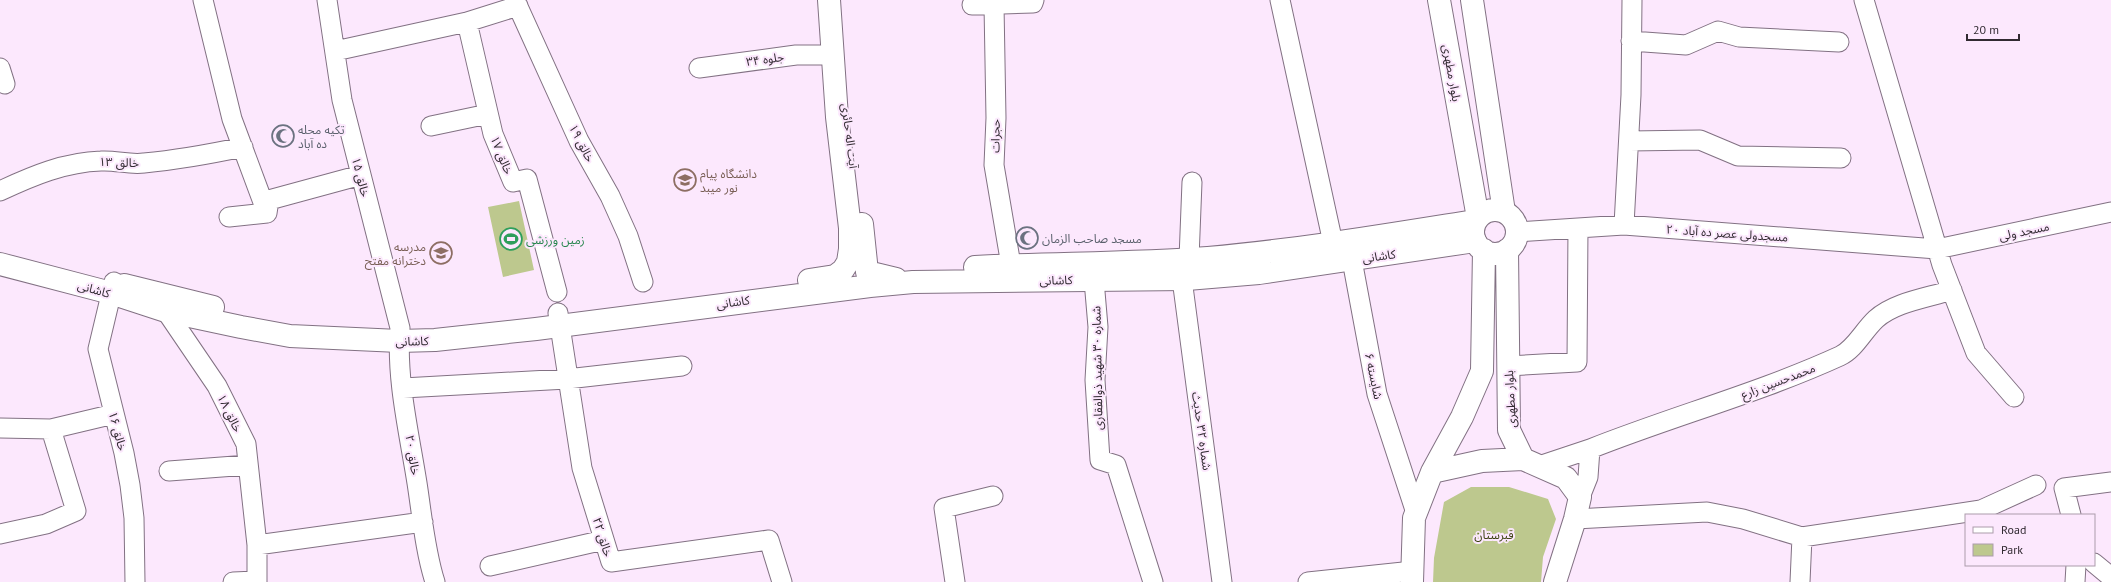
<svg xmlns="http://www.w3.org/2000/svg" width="2111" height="582" viewBox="0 0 2111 582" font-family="'PT Sans','Noto Sans Arabic',sans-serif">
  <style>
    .green { fill: #bdc88e }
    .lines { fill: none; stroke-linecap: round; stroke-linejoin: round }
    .minor-casing { stroke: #827183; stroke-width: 21 }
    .tertiary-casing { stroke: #827183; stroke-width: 24 }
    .secondary-casing { stroke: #827183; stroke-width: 24 }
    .minor { stroke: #fff; stroke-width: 19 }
    .tertiary { stroke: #fff; stroke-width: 22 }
    .secondary { stroke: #fff; stroke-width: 22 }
    .labels { text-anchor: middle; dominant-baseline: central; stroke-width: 4; stroke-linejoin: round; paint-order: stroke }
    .street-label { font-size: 12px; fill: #312a31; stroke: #fce8fd }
    .worship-label { font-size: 12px; fill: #5b616d; stroke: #fce8fd; text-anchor: start }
    .education-label { font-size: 12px; fill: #785e54; stroke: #fce8fd; text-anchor: start }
    .leisure-label { font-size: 12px; fill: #27864d; stroke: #fce8fd; text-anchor: start }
    .park-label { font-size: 12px; fill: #3c4212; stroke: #fce8fd }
  </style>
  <rect width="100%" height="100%" fill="#fce8fd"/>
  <path class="green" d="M 519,201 L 534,270 L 503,277 L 488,207 Z
    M 1471,487 L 1509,487 L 1548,499 L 1556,519 L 1543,557 L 1541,582 L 1433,582 L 1434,558 L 1444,502 Z"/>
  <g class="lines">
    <g class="minor-casing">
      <path id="minor" d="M 203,0 L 232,119 L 267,213
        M 327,0 L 342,100 L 400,328 C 396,379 409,432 417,483 C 422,515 425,551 435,582
        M 515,0 L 579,141 L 610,196 L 628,236 L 643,282
        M 1280,0 L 1333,243 L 1352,260 L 1377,394 L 1416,513
        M 1864,0 L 1942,265 L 1976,353 L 2014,397
        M 972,5 L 1033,3 L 1034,0
        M 994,5 L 996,118 L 994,165 L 1011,265
        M 467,22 L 493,134 L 513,182 L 527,179 L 557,292
        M 1631,41 L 1686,45 L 1718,31 L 1739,37 L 1839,42
        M 335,51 L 467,22 L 518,6
        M 0,68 L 5,84
        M 699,68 L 796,55 L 833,55
        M 431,126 L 488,114
        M 1629,141 L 1700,140 L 1738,156 L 1841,158
        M 0,191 C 32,176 65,162 101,161 C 116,160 129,165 144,163 C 177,160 210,154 243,147
        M 229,217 L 267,213 L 269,200 L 361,175
        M 1624,225 L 1631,95 L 1632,0
        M 1517,232 L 1624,225 L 1937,249 L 2111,212
        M 1189,259 L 1192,182
        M 1182,279 L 1222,582
        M 1094,280 L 1098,327 L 1095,380 L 1100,460 L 1116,465 L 1153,582
        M 114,282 L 98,349 L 124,453 L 130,485 L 134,518 L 135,582
        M 169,302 L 166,311 L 217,386 L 246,444 L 257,545
        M 558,313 L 582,468 L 611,562 L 769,540 L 782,582
        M 1508,366 L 1577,362 L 1578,228
        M 403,388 L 567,379 L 682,366
        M 0,428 L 51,429 L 114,414
        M 1590,449 C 1673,416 1759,393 1840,356 C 1855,349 1863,331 1876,319 C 1895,302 1927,298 1952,290
        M 1539,466 L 1590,449 L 1588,477 L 1580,497
        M 169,471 L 248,465
        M 2071,515 L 2064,488 L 2111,482
        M 1575,519 L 1707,512 L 1743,519 L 1802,537 L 1981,510 L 2036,485
        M 0,534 L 46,524 L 76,511 L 51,429
        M 2094,563 L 2111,577
        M 490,566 L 604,540
        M 233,582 L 257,581
        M 257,582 L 257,545 L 423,522
        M 955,582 L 944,508 L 993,496
        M 1308,582 L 1413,571
        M 1800,582 L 1802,537
        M 2075,582 L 2076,565"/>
    </g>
    <g class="tertiary-casing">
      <path id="tertiary" d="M 862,224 L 867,272 L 896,279
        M 0,264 L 111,293 L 166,311 L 241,327 L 290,336 L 399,341 L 435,340 L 536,329 L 870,286 L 913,282 L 1187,279 L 1259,273 L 1475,241
        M 975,267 C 1053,263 1131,264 1208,258 C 1298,250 1387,235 1475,221
        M 809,280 L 835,276 L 843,270 L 848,262 L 850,249 L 850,228 L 837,117 L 829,0
        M 124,285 L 213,307"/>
    </g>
    <g class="secondary-casing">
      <path id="secondary" d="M 1439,0 L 1478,218
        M 1472,0 L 1504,212
        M1473 232a22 22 0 1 1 44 0a22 22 0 1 1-44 0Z
        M 1507,250 L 1509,430 L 1523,459 L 1566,478 L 1580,497 L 1575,519 L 1555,582
        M 1432,472 L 1482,461 L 1523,459
        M 1412,582 L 1414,518 L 1432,472 L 1462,417 L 1482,371 L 1484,250"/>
    </g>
    <use href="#minor" class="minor"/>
    <use href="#tertiary" class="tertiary"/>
    <use href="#secondary" class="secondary"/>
  </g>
  <defs>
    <g id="mosque-ring" transform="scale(1.15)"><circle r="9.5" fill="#fce8fd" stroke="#6b7280" stroke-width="1.5"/><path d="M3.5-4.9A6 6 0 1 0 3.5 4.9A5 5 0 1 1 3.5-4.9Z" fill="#6b7280"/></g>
    <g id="university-ring" transform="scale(1.15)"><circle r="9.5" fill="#fce8fd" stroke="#8d6e63" stroke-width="1.5"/><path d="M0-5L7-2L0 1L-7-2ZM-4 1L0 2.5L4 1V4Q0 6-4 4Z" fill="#8d6e63"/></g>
    <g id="stadium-ring" transform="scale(1.15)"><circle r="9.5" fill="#fce8fd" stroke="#2e9e5b" stroke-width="1.5"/><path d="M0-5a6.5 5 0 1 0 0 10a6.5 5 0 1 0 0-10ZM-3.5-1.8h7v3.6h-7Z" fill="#2e9e5b"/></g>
    <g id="school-ring" transform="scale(1.15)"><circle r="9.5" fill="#fce8fd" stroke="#8d6e63" stroke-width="1.5"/><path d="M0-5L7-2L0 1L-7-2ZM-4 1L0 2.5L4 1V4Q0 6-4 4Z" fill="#8d6e63"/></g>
  </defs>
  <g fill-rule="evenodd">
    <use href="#mosque-ring" x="283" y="136"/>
    <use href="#university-ring" x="685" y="180"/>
    <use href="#mosque-ring" x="1027" y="238"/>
    <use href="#stadium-ring" x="511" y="239"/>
    <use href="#school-ring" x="441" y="253"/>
  </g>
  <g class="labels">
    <g class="street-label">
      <text transform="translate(765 59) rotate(-8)">جلوه ۳۴</text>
      <text transform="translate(1452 73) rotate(80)">بلوار مطهری</text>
      <text transform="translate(850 136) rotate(83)">آیت اله حائری</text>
      <text transform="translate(995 136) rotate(-89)">حجرات</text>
      <text transform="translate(582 143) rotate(63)">خالق ۱۹</text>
      <text transform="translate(502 155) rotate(68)">خالق ۱۷</text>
      <text transform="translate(119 162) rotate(2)">خالق ۱۳</text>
      <text transform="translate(361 177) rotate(76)">خالق ۱۵</text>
      <text transform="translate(2024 231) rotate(-12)">مسجد ولی</text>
      <text transform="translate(1727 233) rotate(4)">مسجدولی عصر ده آباد ۲۰</text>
      <text transform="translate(1379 256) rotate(-8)">کاشانی</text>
      <text transform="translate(1056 280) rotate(-1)">کاشانی</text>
      <text transform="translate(94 289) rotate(16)">کاشانی</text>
      <text transform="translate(733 302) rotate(-8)">کاشانی</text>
      <text transform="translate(412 341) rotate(-1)">کاشانی</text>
      <text transform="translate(1097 368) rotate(-91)">شماره ۳۰ شهید ذوالفقاری</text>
      <text transform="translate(1374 376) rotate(78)">شایسته ۶</text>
      <text transform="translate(1778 381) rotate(-21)">محمدحسین زارع</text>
      <text transform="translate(1510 399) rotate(-93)">بلوار مطهری</text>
      <text transform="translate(230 413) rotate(64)">خالق ۱۸</text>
      <text transform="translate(118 431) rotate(75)">خالق ۱۶</text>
      <text transform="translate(1202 431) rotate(82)">شماره ۳۲ حدیث</text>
      <text transform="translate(413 455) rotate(81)">خالق ۲۰</text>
      <text transform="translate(603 537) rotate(73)">خالق ۲۲</text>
    </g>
    <g class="worship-label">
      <text x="298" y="129">تکیه محله<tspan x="298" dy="14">ده آباد</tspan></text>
      <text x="1042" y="238">مسجد صاحب الزمان</text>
    </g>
    <g class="education-label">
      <text x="700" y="173">دانشگاه پیام<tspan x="700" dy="14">نور میبد</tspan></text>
      <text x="426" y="246" text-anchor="end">مدرسه<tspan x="426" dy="14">دخترانه مفتح</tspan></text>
    </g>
    <g class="leisure-label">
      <text x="526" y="239">زمین ورزشی</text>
    </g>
    <g class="park-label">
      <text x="1494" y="534">قبرستان</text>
    </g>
  </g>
  <rect x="1965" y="514" width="130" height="52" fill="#fce8fd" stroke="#ab9cab"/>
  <rect x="1973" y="527" width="20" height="6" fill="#ffffff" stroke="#ab9cab"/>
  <text x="2001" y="534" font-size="12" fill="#312a31">Road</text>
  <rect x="1973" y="544" width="20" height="12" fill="#bdc88e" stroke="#ab9cab"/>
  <text x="2001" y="554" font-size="12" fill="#312a31">Park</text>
  <path d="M1967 34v6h52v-6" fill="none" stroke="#312a31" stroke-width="2"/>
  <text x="1973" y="34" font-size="12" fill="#312a31" stroke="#fce8fd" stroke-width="3" paint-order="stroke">20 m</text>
</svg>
